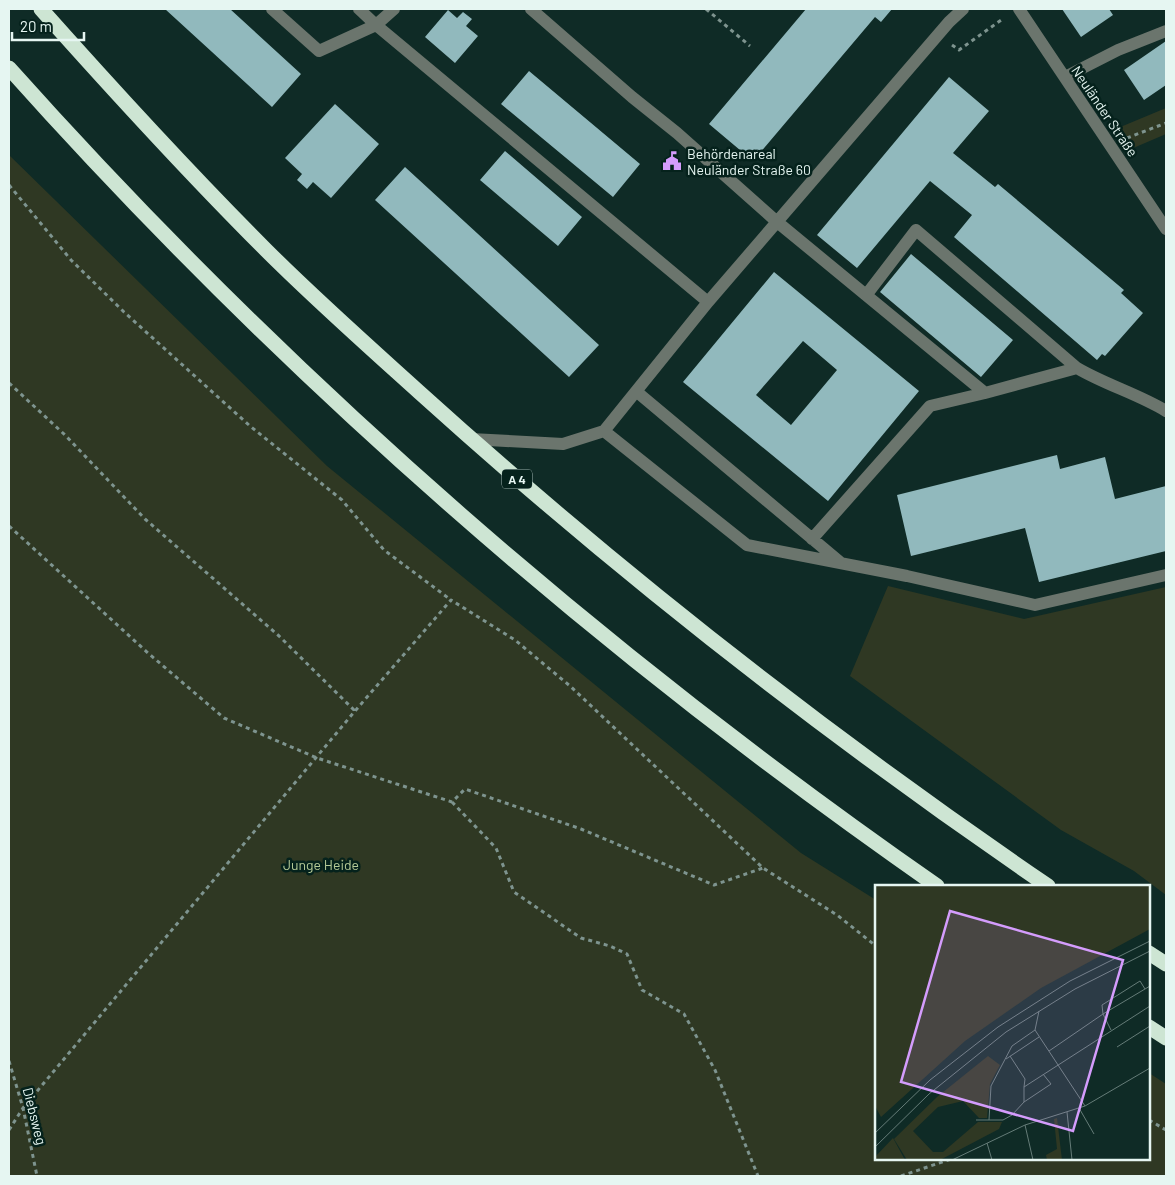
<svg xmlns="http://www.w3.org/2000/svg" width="1175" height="1185" viewBox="0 0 1175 1185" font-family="Barlow,sans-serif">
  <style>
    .green { fill: #2f3823 }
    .building { fill: #91b9bd; fill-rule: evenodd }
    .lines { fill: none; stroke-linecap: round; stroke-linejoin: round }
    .path { stroke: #7e948f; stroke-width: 3; stroke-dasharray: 4 4; stroke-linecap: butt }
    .minor { stroke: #6b756d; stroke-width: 12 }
    .highway { stroke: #cde5d3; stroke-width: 15 }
    .labels { text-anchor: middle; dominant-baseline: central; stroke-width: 5; stroke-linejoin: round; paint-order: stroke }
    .shield { fill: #05221c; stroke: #a2b6b2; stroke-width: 1 }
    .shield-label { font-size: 12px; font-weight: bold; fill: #e6f6f2 }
    .street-label { font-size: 14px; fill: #e6f6f2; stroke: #05221c }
    .poi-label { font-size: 14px; fill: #e6f6f2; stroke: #05221c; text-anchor: start }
    .park-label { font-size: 14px; fill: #b5ca97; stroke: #05221c }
    .inset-road { fill: none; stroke: #657c78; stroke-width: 1 }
    .view { fill: #d49cfc; fill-opacity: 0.15; stroke: #d49cfc; stroke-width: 2.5 }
    .inset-edge { fill: none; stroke: #e6f6f2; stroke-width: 2.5 }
  </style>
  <rect width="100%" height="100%" fill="#0f2b26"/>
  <path class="green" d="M 1166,108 L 1166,134 L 1131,149 L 1118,128 Z
    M 9,155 L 327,466 L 801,853 L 876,900 L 876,1159 L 1149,1159 L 1149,1073 L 1166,1084 L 1166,1176 L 9,1176 Z
    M 888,586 L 1024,619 L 1166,587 L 1166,895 L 1134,871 L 1061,830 L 850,676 Z"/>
  <path class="building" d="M 165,9 L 230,9 L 301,74 L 272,107 Z
    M 806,9 L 892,9 L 881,22 L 875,17 L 753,161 L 709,124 Z
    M 1062,9 L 1109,9 L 1113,15 L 1081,37 Z
    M 448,10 L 457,18 L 463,12 L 472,19 L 466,26 L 478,36 L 455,63 L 425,37 Z
    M 1166,41 L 1166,85 L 1144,100 L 1124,70 Z
    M 529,71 L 640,164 L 613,197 L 501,104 Z
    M 949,77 L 989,111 L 953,153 L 995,187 L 998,184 L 1124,290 L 1121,293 L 1143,313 L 1105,356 L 1102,354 L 1097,360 L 954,237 L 972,215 L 930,181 L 857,268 L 817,235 Z
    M 335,104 L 379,144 L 331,198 L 313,182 L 307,189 L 297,180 L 302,174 L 285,158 Z
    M 505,151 L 582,217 L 558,246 L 480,180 Z
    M 405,167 L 599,345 L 569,377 L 375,200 Z
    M 911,254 L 1013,340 L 981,377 L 880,292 Z
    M 774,272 L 919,391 L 828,501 L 683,382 ZM 803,341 L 837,370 L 791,425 L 756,395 Z
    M 1057,455 L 1060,469 L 1105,457 L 1115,499 L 1166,486 L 1166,551 L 1039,582 L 1025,528 L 911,556 L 897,495 Z"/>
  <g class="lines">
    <path class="path" d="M 706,9 L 750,46
      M 952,45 L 959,50 L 1004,18
      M 1127,138 L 1166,123
      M 9,185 L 71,260 L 124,312 L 250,426 L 342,500 L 384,550 L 451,600
      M 9,383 L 65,435 L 145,519 L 279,636 L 355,711
      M 9,526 L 148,653 L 224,718 L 317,758 L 452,802 L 465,789 L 581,829 L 714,885 L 763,868
      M 452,802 L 496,848 L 514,892 L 581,938 L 610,946 L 627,954 L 642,990 L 684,1014 L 715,1070 L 758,1176
      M 9,1061 L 23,1108 L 37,1176
      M 1149,1120 L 1166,1130
      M 9,1130 L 23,1108 L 355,711 L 451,600 L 515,640 L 570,686 L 763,868 L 837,915 L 876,946
      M 901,1176 L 951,1159"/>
    <path class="minor" d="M 272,9 L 319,51 L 376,25 L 359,9
      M 394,9 L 376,25 L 708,302
      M 531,9 L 632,97 L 677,133 L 776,221 L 985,393 L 1077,368 C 1106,385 1138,394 1166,411
      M 1019,9 L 1166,229
      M 1065,77 L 1118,50 L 1166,31
      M 867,294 L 916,230 L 1077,368
      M 637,392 L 840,562
      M 604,431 L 747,545 L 907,576 L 1035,605 L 1166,575
      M 471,439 L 563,444 L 604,431 L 708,302 L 949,22 L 963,9
      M 812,539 L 930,406 L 985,393"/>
    <path class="highway" d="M 41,9 C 114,91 188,172 266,250 C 315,299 367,345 419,392 C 617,571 828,736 1048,886
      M 9,68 C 284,376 598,650 937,886
      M 1149,953 L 1166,964
      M 1149,1027 L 1166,1038"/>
  </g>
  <defs>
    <g id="civic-bare" transform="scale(1.5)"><path d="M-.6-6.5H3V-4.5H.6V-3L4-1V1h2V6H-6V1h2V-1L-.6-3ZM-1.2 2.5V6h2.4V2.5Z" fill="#d49cfc" stroke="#05221c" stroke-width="2.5" paint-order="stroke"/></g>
  </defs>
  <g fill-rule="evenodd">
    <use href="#civic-bare" x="672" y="161"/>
  </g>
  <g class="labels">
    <rect class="shield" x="502" y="469.5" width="30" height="19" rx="4"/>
    <g class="shield-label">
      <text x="517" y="479">A 4</text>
    </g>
    <g class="street-label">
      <text transform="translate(1105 111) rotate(56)">Neuländer Straße</text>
      <text transform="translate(35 1116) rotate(76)">Diebsweg</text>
    </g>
    <g class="poi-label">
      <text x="687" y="153">Behördenareal<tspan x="687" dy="16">Neuländer Straße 60</tspan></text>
    </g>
    <g class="park-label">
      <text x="321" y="864">Junge Heide</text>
    </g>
  </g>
  <g transform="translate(875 885)">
    <rect width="275" height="275" fill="#0f2b26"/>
    <path d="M 0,0 L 275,0 L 275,44 L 166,103 L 90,156 L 6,232 L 0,221 ZM 113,171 L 125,180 L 115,199 L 112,233 L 104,233 L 88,216 L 63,222 L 38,246 L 58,267 L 68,267 L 103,237 L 127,237 L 124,244 L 65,275 L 32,275 L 19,254 L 62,212 ZM 182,233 L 187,275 L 172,275 L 171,270 L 182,264 L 179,234 ZM 18,253 L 30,275 L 0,275 L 0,272 Z" fill="#2f3823"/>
    <path class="inset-road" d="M 270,104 L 265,96 L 227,120 L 228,129 L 270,104 L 275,101M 164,126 L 160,145 L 210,221M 242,162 L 275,141M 174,166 L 228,129 L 236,145M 135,171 L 150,194 L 149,202M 131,174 L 164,152M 149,217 L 176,199 L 168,189M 204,223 L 219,249M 192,227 L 197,275M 101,235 L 128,235 L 137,230 L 149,217 L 149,202 L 275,121M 114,235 L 116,201 L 137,161 L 160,145M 150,240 L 158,275M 0,248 L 55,195 L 123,142 L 195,96 L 275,56M 112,258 L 117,275M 0,262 L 54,209 L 131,147 L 200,104 L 275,66M 77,275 L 150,240 L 210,221 L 275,183"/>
    <path class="view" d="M 75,26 L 248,75 L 198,246 L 26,197 Z"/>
    <rect width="275" height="275" class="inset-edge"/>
  </g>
  <rect width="1175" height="1185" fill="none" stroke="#e6f6f2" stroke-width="20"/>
  <path d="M12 32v8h72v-8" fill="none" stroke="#e6f6f2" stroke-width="2.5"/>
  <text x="20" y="32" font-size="15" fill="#e6f6f2" stroke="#05221c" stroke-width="4" paint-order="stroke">20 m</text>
</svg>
